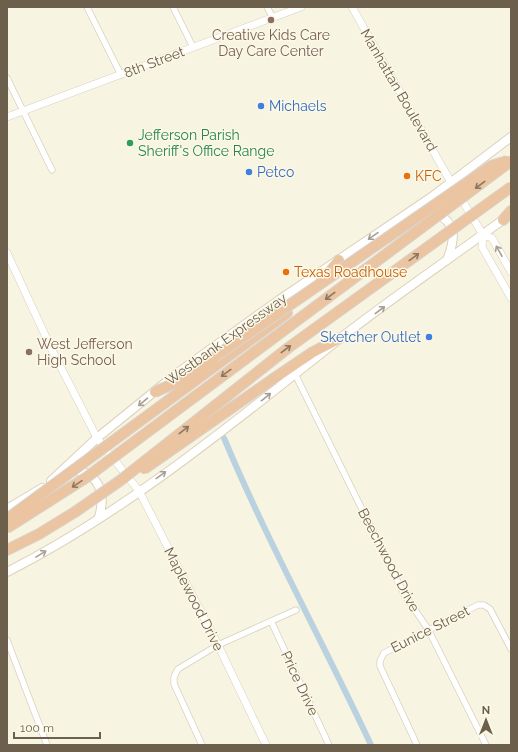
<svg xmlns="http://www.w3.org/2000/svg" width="518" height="752" viewBox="0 0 518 752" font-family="Raleway,sans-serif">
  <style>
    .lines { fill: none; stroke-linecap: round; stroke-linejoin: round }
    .canal { stroke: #bad1df; stroke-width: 6 }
    .minor-casing { stroke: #d8d0be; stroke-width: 7 }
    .tertiary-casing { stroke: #d8d0be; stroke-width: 8 }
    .secondary-casing { stroke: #dcd2bb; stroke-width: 10 }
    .motorway-casing { stroke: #d9d5d0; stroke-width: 12 }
    .minor { stroke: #fff; stroke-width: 5.5 }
    .tertiary { stroke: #fff; stroke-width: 7 }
    .secondary { stroke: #fff; stroke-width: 8 }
    .motorway { stroke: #ebc4a1; stroke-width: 10 }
    .motorway-bridge-casing { stroke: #d9d5d0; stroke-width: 12; stroke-linecap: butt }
    .motorway-bridge { stroke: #ebc4a1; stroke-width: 10 }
    .oneway { stroke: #8c7861 }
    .oneway2 { stroke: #a79f94 }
    .education-dot { fill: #8d6e63; stroke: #fcf8e8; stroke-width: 1.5 }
    .shop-dot { fill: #3f7fe0; stroke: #fcf8e8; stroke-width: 1.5 }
    .leisure-dot { fill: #2e9e5b; stroke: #fcf8e8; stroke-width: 1.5 }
    .food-dot { fill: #e8710a; stroke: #fcf8e8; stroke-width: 1.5 }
    .labels { text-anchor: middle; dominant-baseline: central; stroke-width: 3; stroke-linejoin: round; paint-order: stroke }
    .education-label { font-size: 14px; fill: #785e54; stroke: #fcf8e8 }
    .street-label { font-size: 14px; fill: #6c5f4c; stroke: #fcf8e8 }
    .shop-label { font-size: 14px; fill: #366cbe; stroke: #fcf8e8; text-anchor: start }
    .leisure-label { font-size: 14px; fill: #27864d; stroke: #fcf8e8; text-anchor: start }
    .food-label { font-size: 14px; fill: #c56008; stroke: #fcf8e8; text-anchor: start }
  </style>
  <rect width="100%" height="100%" fill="#f8f4e2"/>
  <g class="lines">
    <path class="canal" d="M 224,438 C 268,543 323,642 371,745"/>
    <g class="minor-casing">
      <path id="minor" d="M 87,7 L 121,75
        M 173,7 L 193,47
        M 267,7 L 273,18
        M 7,78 L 52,170
        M 295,374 L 404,594 L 428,629 L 486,745
        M 271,621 L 329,745
        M 7,640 L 47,745
        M 202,745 L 174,684 L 174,677 L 178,669 L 218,645 L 296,610
        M 417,745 L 380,666 L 380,661 L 384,653 L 478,605 L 484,605 L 490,609 L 511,649"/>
    </g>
    <g class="tertiary-casing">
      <path id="tertiary" d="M 352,7 L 453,186
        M 7,117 L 301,7
        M 459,195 L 483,235 L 482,247 L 511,298
        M 483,235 L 492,238 L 511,272
        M 7,253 L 52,350 L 97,438 L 139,491 L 218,645 L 266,745"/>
    </g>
    <g class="secondary-casing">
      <path id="secondary" d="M 435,213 C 458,223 455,240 447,260
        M 70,471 C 99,469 106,494 99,517
        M 51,481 L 97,438 L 176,374 L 279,300 L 433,196 L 511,137
        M 7,509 L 42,488
        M 7,572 C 127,511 233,423 338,340 C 393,297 451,258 508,216"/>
    </g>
    <g class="motorway-casing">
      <path id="motorway" d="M 503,220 L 511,211
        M 320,282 L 339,260
        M 215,366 L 287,313
        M 273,379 L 313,352 L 340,338
        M 7,550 L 39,534 L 75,512"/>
    </g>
    <use href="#minor" class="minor"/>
    <use href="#tertiary" class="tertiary"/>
    <use href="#secondary" class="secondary"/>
    <use href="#motorway" class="motorway"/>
    <g class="motorway-bridge-casing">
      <path id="motorway-bridge" d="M 155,392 L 181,380 L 491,166 L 507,161
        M 144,469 L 273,379
        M 75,512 L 121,480 L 288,348 L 511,187
        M 7,519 L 215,366
        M 7,528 L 87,477 L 511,161"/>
    </g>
    <use href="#motorway-bridge" class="motorway-bridge"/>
  </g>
  <defs><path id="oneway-shaft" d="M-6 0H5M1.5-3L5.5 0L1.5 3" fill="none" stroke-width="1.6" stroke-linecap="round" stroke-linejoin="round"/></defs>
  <g class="oneway">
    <use href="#oneway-shaft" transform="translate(480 185) rotate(143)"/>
    <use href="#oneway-shaft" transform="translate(414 257) rotate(-36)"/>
    <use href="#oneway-shaft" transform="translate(330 296) rotate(143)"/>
    <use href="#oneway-shaft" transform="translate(286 349) rotate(-37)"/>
    <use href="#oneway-shaft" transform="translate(226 373) rotate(144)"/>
    <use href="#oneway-shaft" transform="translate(184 430) rotate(-38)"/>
    <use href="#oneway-shaft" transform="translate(77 484) rotate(146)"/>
  </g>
  <g class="oneway2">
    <use href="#oneway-shaft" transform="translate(373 236) rotate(145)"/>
    <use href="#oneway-shaft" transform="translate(499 251) rotate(-119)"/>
    <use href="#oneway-shaft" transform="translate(380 310) rotate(-37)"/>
    <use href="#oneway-shaft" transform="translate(266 397) rotate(-39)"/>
    <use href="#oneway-shaft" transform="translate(143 402) rotate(140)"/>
    <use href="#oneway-shaft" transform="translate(161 475) rotate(-36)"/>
    <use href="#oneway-shaft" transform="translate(41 554) rotate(-31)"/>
  </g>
  <g class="education-dot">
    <circle cx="271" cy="20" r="4"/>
    <circle cx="29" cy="352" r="4"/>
  </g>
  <g class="shop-dot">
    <circle cx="261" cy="106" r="4"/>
    <circle cx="249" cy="172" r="4"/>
    <circle cx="429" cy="337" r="4"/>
  </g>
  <circle class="leisure-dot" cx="130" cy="143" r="4"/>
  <g class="food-dot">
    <circle cx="407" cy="176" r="4"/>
    <circle cx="286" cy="272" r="4"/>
  </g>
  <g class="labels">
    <g class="education-label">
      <text x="271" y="35">Creative Kids Care<tspan x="271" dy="16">Day Care Center</tspan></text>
      <text x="37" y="344" text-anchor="start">West Jefferson<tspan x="37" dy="16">High School</tspan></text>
    </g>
    <g class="street-label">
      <text transform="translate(154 62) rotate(-21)">8th Street</text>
      <text transform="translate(399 90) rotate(60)">Manhattan Boulevard</text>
      <text transform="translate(226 339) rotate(-36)">Westbank Expressway</text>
      <text transform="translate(389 560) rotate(62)">Beechwood Drive</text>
      <text transform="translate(194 599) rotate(63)">Maplewood Drive</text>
      <text transform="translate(430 629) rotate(-27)">Eunice Street</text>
      <text transform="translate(300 683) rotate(65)">Price Drive</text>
    </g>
    <g class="shop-label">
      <text x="269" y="106">Michaels</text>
      <text x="257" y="172">Petco</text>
      <text x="421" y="337" text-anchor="end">Sketcher Outlet</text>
    </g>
    <g class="leisure-label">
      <text x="138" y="135">Jefferson Parish<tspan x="138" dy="16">Sheriff's Office Range</tspan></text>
    </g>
    <g class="food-label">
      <text x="415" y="176">KFC</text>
      <text x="294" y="272">Texas Roadhouse</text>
    </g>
  </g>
  <rect width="518" height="752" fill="none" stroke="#6c5f4c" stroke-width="16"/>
  <g transform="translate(486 720)" stroke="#fcf8e8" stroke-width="3" paint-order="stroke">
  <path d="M0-3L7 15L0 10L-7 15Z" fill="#6c5f4c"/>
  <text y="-6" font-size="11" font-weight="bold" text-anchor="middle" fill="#6c5f4c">N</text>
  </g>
  <path d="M14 732v6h86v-6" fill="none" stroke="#6c5f4c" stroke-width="2"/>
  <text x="20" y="732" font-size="12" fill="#6c5f4c" stroke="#fcf8e8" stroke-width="3" paint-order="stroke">100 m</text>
</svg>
